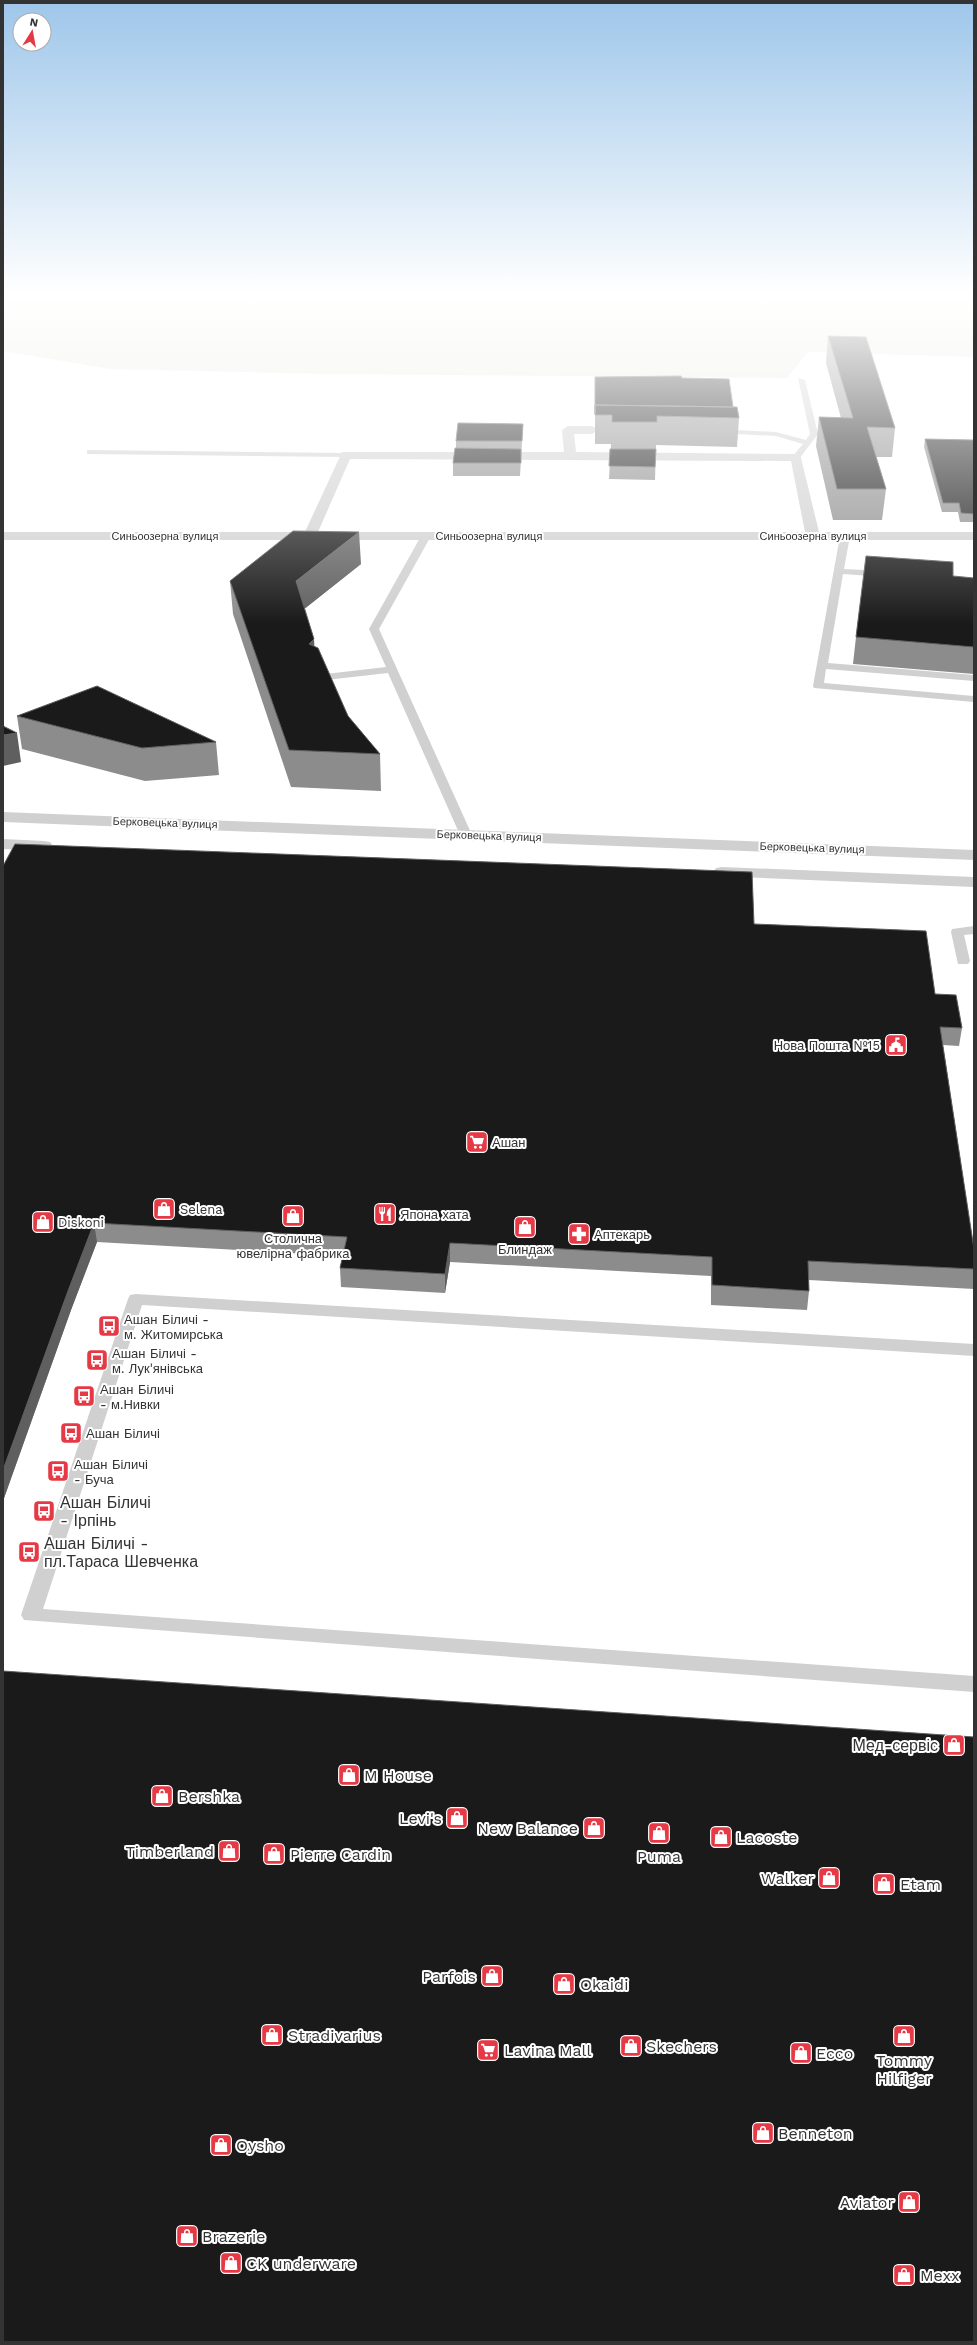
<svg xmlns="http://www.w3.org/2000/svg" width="977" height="2345" viewBox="0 0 977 2345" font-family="'Work Sans',sans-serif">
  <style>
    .green { fill: #e6ecdf }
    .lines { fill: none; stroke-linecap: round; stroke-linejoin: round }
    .service { fill: #d0d0d0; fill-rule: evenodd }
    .minor { fill: #d0d0d0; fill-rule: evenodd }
    .wall { fill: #8c8c8c }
    .shaded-wall { fill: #5f5f5f }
    .building { fill: #1a1a1a; stroke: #5f5f5f }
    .labels { text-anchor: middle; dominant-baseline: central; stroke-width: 4; stroke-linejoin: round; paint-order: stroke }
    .far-street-label { font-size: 11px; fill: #333; stroke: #fff }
    .poi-label { font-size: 13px; fill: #333; stroke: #fff; text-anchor: start }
    .near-poi-label { font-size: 16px; fill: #333; stroke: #fff; text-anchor: start }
  </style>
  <rect width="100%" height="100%" fill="#fff"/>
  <path class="green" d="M 3,295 L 974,295 L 974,357 L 808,352 L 787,378 L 328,374 L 110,369 L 3,351 Z"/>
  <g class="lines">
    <path class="service" d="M 798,378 L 805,380 L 818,434 L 799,459 L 792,457 L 803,444 L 776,436 L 717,433 L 713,431 L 717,429 L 776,432 L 806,440 L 810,434 Z
      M 87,450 L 346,453 L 350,455 L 346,457 L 90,454 L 87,454 Z
      M 426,533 L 431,536 L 379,629 L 472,835 L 466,839 L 460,835 L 388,673 L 317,681 L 312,678 L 317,675 L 386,667 L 369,629 L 421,536 Z
      M 845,533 L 850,536 L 844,569 L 884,571 L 889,574 L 884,577 L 843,574 L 828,663 L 974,675 L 974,681 L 826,669 L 824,683 L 974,696 L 974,702 L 814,688 L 813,686 L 840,536 Z
      M 974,926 L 974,934 L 964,935 L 970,961 L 968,964 L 958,964 L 951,932 L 952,929 Z
      M 136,1294 L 974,1344 L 974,1356 L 142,1305 L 43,1609 L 974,1676 L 974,1692 L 24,1620 L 21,1615 L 128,1299 L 130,1295 Z"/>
    <path class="minor" d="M 568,426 L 592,426 L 598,430 L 592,434 L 574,434 L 576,452 L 800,454 L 819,532 L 974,532 L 974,540 L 3,540 L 3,532 L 305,532 L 342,452 L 564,452 L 562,430 ZM 350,459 L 791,461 L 805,532 L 318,532 Z
      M 3,812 L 974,850 L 974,860 L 3,822 Z
      M 3,839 L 44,841 L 50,842 L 53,846 L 50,850 L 44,851 L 3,849 Z
      M 722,867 L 974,877 L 974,887 L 716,876 L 713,872 L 716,868 Z"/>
  </g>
  <path class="wall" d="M 828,336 L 895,428 L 892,457 L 876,457 L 886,489 L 882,520 L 833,520 L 816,446 L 819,417 L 841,418 L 826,363 Z
    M 595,377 L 682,378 L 733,407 L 739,418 L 737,447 L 656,445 L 655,480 L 609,479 L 611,444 L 595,444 Z
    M 523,424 L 520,476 L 453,476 L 453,463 L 456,448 L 456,441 Z
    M 925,439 L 974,441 L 974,522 L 960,522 L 958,512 L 942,512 L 924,447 Z
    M 361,564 L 304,609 L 314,639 L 314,646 L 348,716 L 380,754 L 381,791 L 291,787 L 233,614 L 230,581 Z
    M 974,578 L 974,674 L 853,664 L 856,637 Z
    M 17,716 L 216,742 L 219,775 L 145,781 L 22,749 Z
    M 3,866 L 754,924 L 935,994 L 962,1028 L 959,1046 L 943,1045 L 974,1249 L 974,1289 L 809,1280 L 809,1291 L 807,1310 L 711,1305 L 711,1276 L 450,1262 L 445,1293 L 341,1287 L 340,1268 L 343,1256 L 97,1242 L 71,1310 L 3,1501 Z"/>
  <path class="shaded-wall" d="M 359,532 L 361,564 L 298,614 L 296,581 Z
    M 314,639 L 316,674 L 309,644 Z
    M 17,733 L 21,762 L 3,766 L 3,735 Z
    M 94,1223 L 97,1242 L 71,1310 L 3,1501 L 3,1470 L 68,1291 Z
    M 450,1243 L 450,1262 L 445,1293 L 445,1274 Z"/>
  <path class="building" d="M 828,336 L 866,337 L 895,428 L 867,427 L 886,489 L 837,489 L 819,417 L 853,418 Z
    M 681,376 L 682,378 L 729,379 L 733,407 L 595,405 L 595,414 L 595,377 Z
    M 595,405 L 737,407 L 739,418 L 657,416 L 657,422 L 612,422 L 612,415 L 595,415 Z
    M 458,423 L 523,424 L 522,441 L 456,441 Z
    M 925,439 L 973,440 L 974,441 L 974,514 L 961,513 L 959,503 L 943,503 Z
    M 455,448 L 521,449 L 521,463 L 453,463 Z
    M 610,449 L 656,449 L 655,467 L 609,466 Z
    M 293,531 L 359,532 L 296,581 L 314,639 L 309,644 L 318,648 L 348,716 L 380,754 L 289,750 L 230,581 Z
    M 866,556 L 953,562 L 953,576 L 974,578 L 974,647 L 856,637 Z
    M 97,686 L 216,742 L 142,748 L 17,716 Z
    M 3,726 L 17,733 L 3,735 Z
    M 15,844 L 752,872 L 754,924 L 926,931 L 935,994 L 956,995 L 962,1028 L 940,1027 L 974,1249 L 974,1269 L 808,1261 L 809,1291 L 712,1285 L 712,1257 L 450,1243 L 445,1274 L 340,1268 L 347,1237 L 94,1223 L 68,1291 L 3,1470 L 3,866 Z
    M 3,1671 L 974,1737 L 974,2342 L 3,2342 Z"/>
  <linearGradient id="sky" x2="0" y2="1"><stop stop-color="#9ec6ea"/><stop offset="0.47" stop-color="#fff"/><stop offset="1" stop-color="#fff" stop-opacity="0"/></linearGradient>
  <rect width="977" height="624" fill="url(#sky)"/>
  <defs>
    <g id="civic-square" transform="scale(1.15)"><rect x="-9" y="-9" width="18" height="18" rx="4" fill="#e63946" stroke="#fff"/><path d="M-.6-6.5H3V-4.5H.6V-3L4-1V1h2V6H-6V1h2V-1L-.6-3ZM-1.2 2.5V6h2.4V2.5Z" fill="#fff"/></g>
    <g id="supermarket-square" transform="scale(1.15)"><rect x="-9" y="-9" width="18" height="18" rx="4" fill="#e63946" stroke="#fff"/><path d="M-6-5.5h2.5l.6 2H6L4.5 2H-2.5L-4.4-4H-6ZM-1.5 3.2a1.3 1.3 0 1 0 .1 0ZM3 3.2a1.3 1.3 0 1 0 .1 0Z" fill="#fff"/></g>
    <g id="shop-square" transform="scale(1.15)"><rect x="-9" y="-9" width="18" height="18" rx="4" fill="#e63946" stroke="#fff"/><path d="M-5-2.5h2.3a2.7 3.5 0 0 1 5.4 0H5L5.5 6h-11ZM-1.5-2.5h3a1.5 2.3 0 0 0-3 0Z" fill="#fff"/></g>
    <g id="restaurant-square" transform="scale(1.15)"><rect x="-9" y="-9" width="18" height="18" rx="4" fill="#e63946" stroke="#fff"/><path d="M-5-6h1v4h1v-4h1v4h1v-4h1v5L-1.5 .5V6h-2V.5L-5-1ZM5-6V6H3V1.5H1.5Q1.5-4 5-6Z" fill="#fff"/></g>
    <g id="pharmacy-square" transform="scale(1.15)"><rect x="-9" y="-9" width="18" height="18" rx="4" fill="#e63946" stroke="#fff"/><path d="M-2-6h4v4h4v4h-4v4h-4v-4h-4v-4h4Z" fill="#fff"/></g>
    <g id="bus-square" transform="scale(1.15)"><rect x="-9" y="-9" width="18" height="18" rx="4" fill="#e63946" stroke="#fff"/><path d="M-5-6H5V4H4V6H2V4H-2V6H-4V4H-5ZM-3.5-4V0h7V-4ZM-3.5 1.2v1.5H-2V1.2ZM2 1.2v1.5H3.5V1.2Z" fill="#fff"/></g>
  </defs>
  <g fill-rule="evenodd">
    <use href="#civic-square" x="896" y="1045"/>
    <use href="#supermarket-square" x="477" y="1142"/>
    <use href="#shop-square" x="164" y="1209"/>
    <use href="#restaurant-square" x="385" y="1214"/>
    <use href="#shop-square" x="293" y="1216"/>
    <use href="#shop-square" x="43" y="1222"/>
    <use href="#shop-square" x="525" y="1227"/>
    <use href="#pharmacy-square" x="579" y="1234"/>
    <use href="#bus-square" x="109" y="1326"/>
    <use href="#bus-square" x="97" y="1360"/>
    <use href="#bus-square" x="84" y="1396"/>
    <use href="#bus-square" x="71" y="1433"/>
    <use href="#bus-square" x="58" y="1471"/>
    <use href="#bus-square" x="44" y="1511"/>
    <use href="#bus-square" x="29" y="1552"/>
    <use href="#shop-square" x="954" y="1745"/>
    <use href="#shop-square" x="349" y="1775"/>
    <use href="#shop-square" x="162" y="1796"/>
    <use href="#shop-square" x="457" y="1818"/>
    <use href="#shop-square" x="594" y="1828"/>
    <use href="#shop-square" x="659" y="1833"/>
    <use href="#shop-square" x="721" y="1837"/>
    <use href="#shop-square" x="229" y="1851"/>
    <use href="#shop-square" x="274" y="1854"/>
    <use href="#shop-square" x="829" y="1878"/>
    <use href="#shop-square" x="884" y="1884"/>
    <use href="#shop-square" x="492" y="1976"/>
    <use href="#shop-square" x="564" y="1984"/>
    <use href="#shop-square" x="272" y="2035"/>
    <use href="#shop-square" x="904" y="2036"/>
    <use href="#shop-square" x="631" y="2046"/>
    <use href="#supermarket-square" x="488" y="2050"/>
    <use href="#shop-square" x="801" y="2053"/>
    <use href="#shop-square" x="763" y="2133"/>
    <use href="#shop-square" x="221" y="2145"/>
    <use href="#shop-square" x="909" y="2202"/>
    <use href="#shop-square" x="187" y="2236"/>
    <use href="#shop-square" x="231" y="2263"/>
    <use href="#shop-square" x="904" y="2275"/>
  </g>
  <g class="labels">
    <g class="far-street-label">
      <text x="165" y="536">Синьоозерна вулиця</text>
      <text x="489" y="536">Синьоозерна вулиця</text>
      <text x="813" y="536">Синьоозерна вулиця</text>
      <text transform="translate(165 823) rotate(2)">Берковецька вулиця</text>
      <text transform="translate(489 836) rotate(2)">Берковецька вулиця</text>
      <text transform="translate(812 848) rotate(2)">Берковецька вулиця</text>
    </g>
    <g class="poi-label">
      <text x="880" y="1045" text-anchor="end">Нова Пошта №15</text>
      <text x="492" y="1142">Ашан</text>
      <text x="180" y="1209">Selena</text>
      <text x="400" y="1214">Япона хата</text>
      <text x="58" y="1222">Diskoni</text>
      <text x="594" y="1234">Аптекарь</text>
      <text x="293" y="1238" text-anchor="middle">Столична<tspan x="293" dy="15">ювелірна фабрика</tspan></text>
      <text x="525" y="1249" text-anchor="middle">Блиндаж</text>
      <text x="124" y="1319">Ашан Біличі -<tspan x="124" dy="15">м. Житомирська</tspan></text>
      <text x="112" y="1353">Ашан Біличі -<tspan x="112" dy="15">м. Лук'янівська</tspan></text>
      <text x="100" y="1389">Ашан Біличі<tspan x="100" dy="15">- м.Нивки</tspan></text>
      <text x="86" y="1433">Ашан Біличі</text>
      <text x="74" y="1464">Ашан Біличі<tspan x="74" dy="15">- Буча</tspan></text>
    </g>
    <g class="near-poi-label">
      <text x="60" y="1502">Ашан Біличі<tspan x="60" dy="18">- Ірпінь</tspan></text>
      <text x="44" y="1543">Ашан Біличі -<tspan x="44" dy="18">пл.Тараса Шевченка</tspan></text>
      <text x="938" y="1745" text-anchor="end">Мед-сервіс</text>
      <text x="364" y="1775">M House</text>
      <text x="178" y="1796">Bershka</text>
      <text x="442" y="1818" text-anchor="end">Levi's</text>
      <text x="578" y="1828" text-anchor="end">New Balance</text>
      <text x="736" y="1837">Lacoste</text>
      <text x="214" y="1851" text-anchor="end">Timberland</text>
      <text x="290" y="1854">Pierre Cardin</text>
      <text x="659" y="1856" text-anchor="middle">Puma</text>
      <text x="814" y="1878" text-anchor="end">Walker</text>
      <text x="900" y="1884">Etam</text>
      <text x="476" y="1976" text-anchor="end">Parfois</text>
      <text x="580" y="1984">Okaidi</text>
      <text x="288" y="2035">Stradivarius</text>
      <text x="646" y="2046">Skechers</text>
      <text x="504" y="2050">Lavina Mall</text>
      <text x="816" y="2053">Ecco</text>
      <text x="904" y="2060" text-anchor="middle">Tommy<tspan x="904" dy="18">Hilfiger</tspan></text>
      <text x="778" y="2133">Benneton</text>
      <text x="236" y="2145">Oysho</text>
      <text x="894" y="2202" text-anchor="end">Aviator</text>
      <text x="202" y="2236">Brazerie</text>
      <text x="246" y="2263">CK underware</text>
      <text x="920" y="2275">Mexx</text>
    </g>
  </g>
  <rect width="977" height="2345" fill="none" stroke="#333333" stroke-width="8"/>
  <g transform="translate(32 32) rotate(11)"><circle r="19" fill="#ffffff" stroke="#adadad"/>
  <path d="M0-3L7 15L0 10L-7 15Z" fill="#e63946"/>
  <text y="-6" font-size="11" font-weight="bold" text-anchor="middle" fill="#333333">N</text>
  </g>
</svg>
